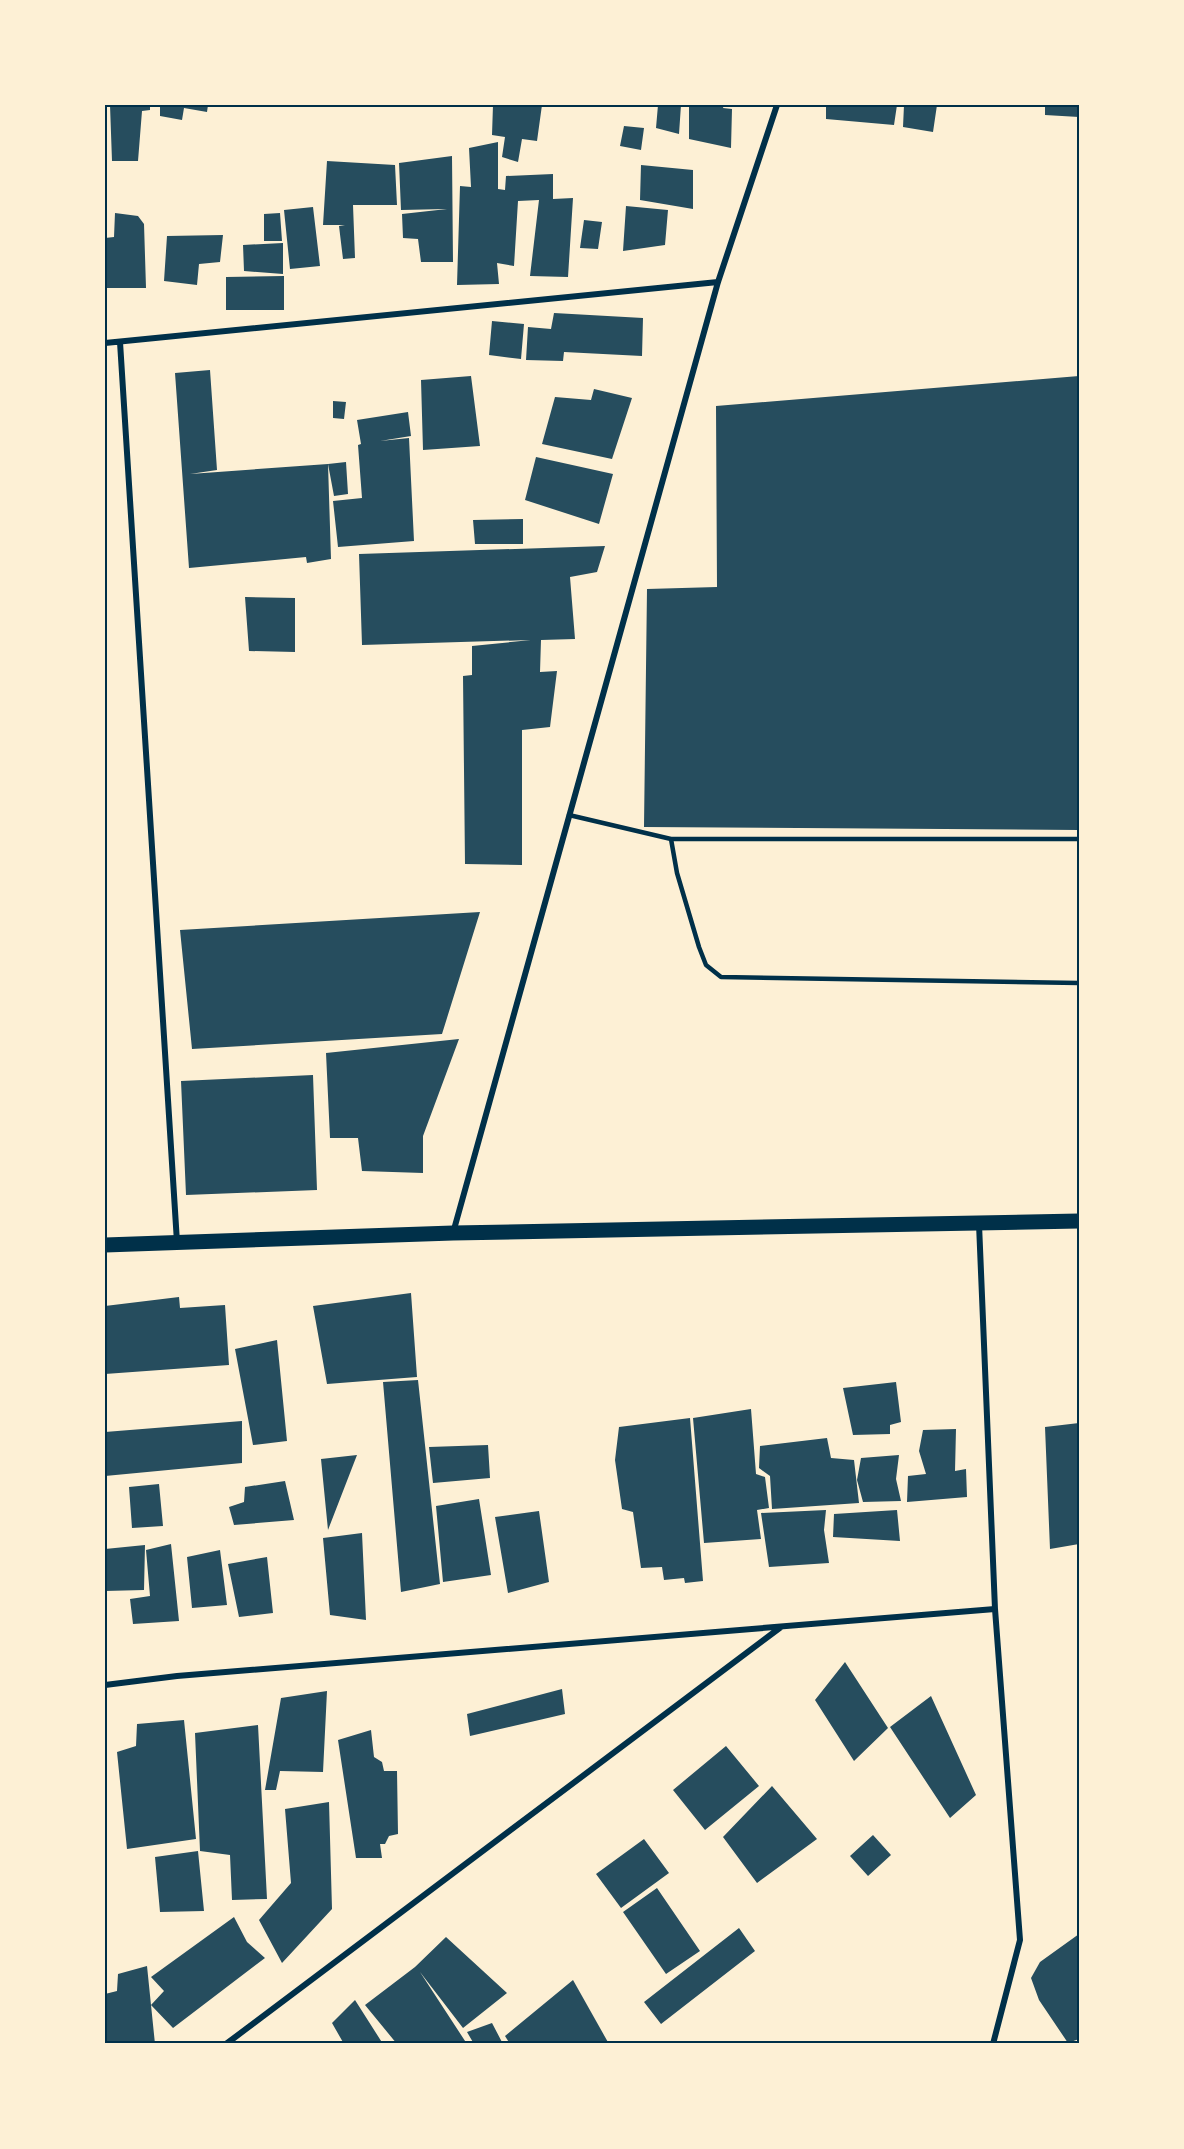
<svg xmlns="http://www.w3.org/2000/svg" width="1184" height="2149" viewBox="0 0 1184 2149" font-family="'Noto Serif',serif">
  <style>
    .building { fill: #264d5e }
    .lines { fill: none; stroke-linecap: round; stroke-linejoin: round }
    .service { stroke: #003049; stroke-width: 4.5 }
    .minor { stroke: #003049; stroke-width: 6 }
    .primary { stroke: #003049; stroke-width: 15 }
    .neatline { fill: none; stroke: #003049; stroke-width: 2 }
  </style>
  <rect width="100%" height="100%" fill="#fdf0d5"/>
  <path class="building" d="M 110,105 L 150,105 L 150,110 L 142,111 L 138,161 L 112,161 Z
    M 160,105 L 208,105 L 207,112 L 184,108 L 182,120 L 160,116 Z
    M 493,105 L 542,105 L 537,141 L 522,139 L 518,162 L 502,157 L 505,137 L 492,135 Z
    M 658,105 L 681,105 L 679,134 L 656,128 Z
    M 689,105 L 724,105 L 723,108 L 732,109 L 731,148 L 689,139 Z
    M 826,105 L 897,105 L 894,125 L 826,119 Z
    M 904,105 L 937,105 L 933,132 L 903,127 Z
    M 1045,105 L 1079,105 L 1079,117 L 1045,115 Z
    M 624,126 L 644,128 L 641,150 L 620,146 Z
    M 498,142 L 498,189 L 505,190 L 506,176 L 553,174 L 553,199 L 573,198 L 568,277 L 530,276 L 539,200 L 518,201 L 514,266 L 497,263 L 499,284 L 457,285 L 460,186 L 471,187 L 469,148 Z
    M 452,156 L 453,262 L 421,262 L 418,239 L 403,238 L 402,214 L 447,209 L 401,210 L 399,163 Z
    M 327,161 L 395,165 L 397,205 L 353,205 L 355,258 L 343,259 L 339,226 L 345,225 L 323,225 Z
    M 641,165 L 693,170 L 693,209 L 640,200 Z
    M 626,206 L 668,210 L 665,245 L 623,251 Z
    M 313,207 L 320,266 L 290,269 L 284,210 Z
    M 115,213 L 138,216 L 144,224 L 146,288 L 105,288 L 105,238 L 114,237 Z
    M 280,213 L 282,241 L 264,241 L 264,214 Z
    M 584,220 L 602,222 L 598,249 L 580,248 Z
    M 223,235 L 220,262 L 199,264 L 197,285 L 164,281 L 167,236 Z
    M 283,243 L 283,274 L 244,271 L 243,245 Z
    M 284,276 L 284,310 L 226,310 L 226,277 Z
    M 554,313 L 643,318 L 642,356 L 564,352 L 563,361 L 526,360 L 528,327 L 551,329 Z
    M 492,321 L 524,324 L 521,359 L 489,355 Z
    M 210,370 L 217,470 L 190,474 L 328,464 L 331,559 L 307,563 L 306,557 L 189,568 L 175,373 Z
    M 471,376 L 480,446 L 423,450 L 421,380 Z
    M 1079,376 L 1079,830 L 644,827 L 647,589 L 717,587 L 716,406 Z
    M 594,389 L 632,398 L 612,459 L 542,444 L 555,397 L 591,400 Z
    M 333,401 L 346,402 L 344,419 L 333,418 Z
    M 408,412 L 411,436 L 380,441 L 409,438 L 414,541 L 338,547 L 333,501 L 362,498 L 358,445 L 361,444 L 357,420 Z
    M 536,457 L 613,474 L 599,524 L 525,500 Z
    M 346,462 L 348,494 L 334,496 L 328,464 Z
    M 523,519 L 523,544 L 475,544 L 473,520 Z
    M 605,546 L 597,572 L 570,577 L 575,639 L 541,640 L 540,672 L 557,671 L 550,727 L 522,730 L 522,865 L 465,864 L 463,676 L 472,675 L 472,646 L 531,640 L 362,645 L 359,554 Z
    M 245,597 L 295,598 L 295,652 L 249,651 Z
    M 480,912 L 442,1034 L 192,1049 L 180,930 Z
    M 459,1039 L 423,1136 L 423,1173 L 362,1171 L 358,1138 L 330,1138 L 326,1053 Z
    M 313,1075 L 317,1190 L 186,1195 L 181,1081 Z
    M 411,1293 L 417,1377 L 327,1384 L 313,1306 Z
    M 179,1297 L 180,1308 L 225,1305 L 229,1365 L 105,1374 L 105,1306 Z
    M 277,1340 L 287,1441 L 253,1445 L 235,1349 Z
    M 418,1380 L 440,1584 L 401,1592 L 383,1382 Z
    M 896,1382 L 901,1422 L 890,1425 L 890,1434 L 853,1435 L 843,1388 Z
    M 751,1409 L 756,1474 L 765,1477 L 769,1508 L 757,1510 L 761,1539 L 704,1543 L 693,1418 Z
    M 690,1418 L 703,1581 L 685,1583 L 684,1578 L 664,1580 L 662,1567 L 641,1568 L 633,1512 L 622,1509 L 615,1460 L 619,1427 Z
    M 242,1421 L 242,1463 L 105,1476 L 105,1432 Z
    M 1079,1423 L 1079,1544 L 1050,1549 L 1045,1427 Z
    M 956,1429 L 955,1471 L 966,1469 L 967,1497 L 907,1502 L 908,1476 L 926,1474 L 919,1451 L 923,1430 Z
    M 827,1438 L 831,1458 L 854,1460 L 859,1503 L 772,1509 L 770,1476 L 759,1468 L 760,1446 Z
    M 488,1445 L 490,1478 L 433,1483 L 429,1447 Z
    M 357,1455 L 328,1530 L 321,1459 Z
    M 899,1455 L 896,1479 L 901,1501 L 863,1502 L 857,1480 L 861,1458 Z
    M 285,1481 L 294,1520 L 234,1525 L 229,1507 L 244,1502 L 245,1487 Z
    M 159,1484 L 163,1526 L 132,1528 L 129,1487 Z
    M 479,1499 L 491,1575 L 443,1582 L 436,1506 Z
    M 826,1510 L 824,1530 L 829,1563 L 769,1567 L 761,1513 Z
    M 897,1510 L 900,1541 L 833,1537 L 834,1514 Z
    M 539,1511 L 549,1582 L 508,1593 L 495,1517 Z
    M 362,1533 L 366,1620 L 330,1615 L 323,1538 Z
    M 171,1544 L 179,1621 L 133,1624 L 130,1599 L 150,1596 L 146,1550 Z
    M 145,1545 L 144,1590 L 105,1591 L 105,1549 Z
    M 220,1550 L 227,1605 L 192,1608 L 187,1557 Z
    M 267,1557 L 273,1613 L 239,1617 L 228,1564 Z
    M 845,1662 L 888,1728 L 854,1761 L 815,1700 Z
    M 562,1689 L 565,1714 L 470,1736 L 467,1714 Z
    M 327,1691 L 323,1772 L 280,1771 L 276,1790 L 265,1790 L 281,1698 Z
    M 931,1696 L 976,1795 L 950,1818 L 890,1727 Z
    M 184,1720 L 196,1839 L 127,1849 L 117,1752 L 136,1746 L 137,1724 Z
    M 258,1725 L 267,1899 L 232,1900 L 230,1855 L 200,1851 L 195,1733 Z
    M 371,1730 L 374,1757 L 382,1762 L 384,1771 L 397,1771 L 398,1834 L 389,1836 L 385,1844 L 380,1844 L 382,1858 L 356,1858 L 338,1740 Z
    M 726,1746 L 759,1786 L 705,1830 L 673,1790 Z
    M 772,1786 L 817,1839 L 757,1883 L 723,1837 Z
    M 329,1802 L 332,1909 L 282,1963 L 259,1920 L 291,1883 L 285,1809 Z
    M 873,1835 L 891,1855 L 868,1876 L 850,1856 Z
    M 644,1839 L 669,1873 L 621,1908 L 596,1874 Z
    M 198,1851 L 204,1911 L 160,1912 L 155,1857 Z
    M 657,1888 L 700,1951 L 666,1974 L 623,1912 Z
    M 234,1917 L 247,1942 L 265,1958 L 173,2028 L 151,2005 L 164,1991 L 151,1977 Z
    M 739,1928 L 755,1951 L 661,2024 L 644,2002 Z
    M 1079,1934 L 1079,2039 L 1068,2043 L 1039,2000 L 1031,1978 L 1040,1962 Z
    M 446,1937 L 507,1993 L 463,2028 L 420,1972 L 467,2044 L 397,2044 L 365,2005 L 415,1967 Z
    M 147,1966 L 155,2044 L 105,2044 L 105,1994 L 117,1991 L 118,1974 Z
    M 573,1980 L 609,2044 L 510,2044 L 505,2036 Z
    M 355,2000 L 383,2044 L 344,2044 L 332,2023 Z
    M 492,2023 L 503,2044 L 474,2044 L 467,2032 Z"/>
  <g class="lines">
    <path class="service" d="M 569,815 L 671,839 L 677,873 L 699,947 L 706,965 L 721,977 L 1079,983
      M 671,839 L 1079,839"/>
    <path class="minor" d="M 120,342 L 177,1242
      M 105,343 L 718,282
      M 979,1224 L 995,1609 L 1020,1940 L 993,2044
      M 453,1233 L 718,282 L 777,105
      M 105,1685 L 177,1676 L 995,1609
      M 226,2044 L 781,1627"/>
    <path class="primary" d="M 105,1245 L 453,1233 L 1079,1221"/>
  </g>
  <rect width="1184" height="2149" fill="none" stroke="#fdf0d5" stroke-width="213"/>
  <rect x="106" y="106" width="972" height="1936" class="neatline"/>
</svg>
